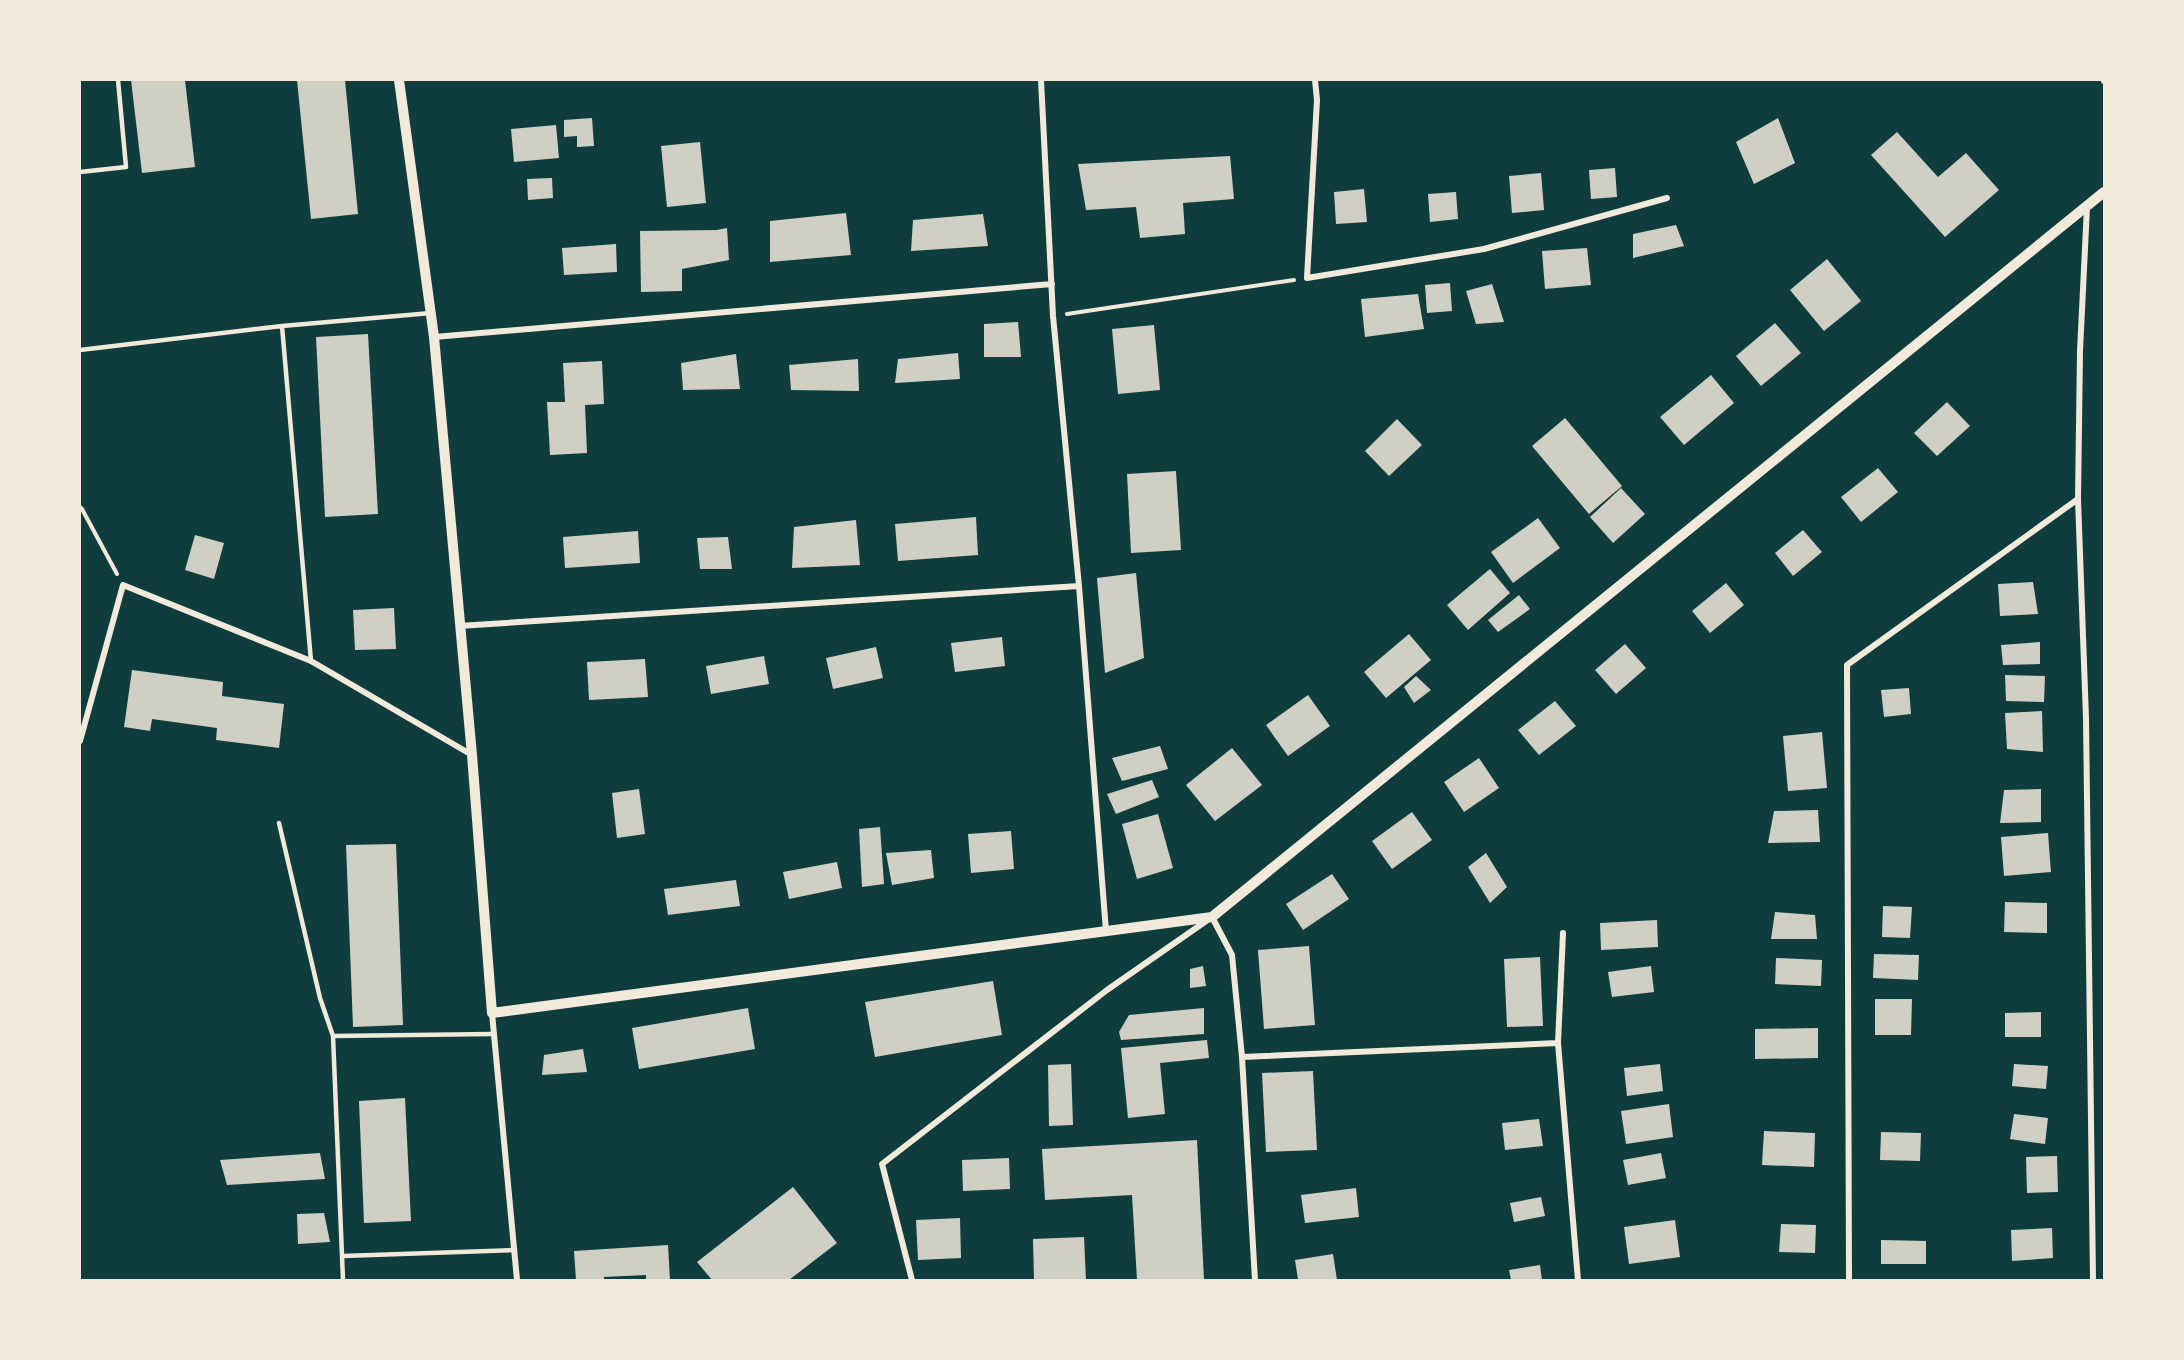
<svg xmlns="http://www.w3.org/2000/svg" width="2184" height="1360" viewBox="0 0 2184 1360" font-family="Roboto,sans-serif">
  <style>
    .building { fill: #cfcfc3 }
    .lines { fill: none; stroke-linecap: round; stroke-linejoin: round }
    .path { stroke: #f1e9da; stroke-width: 4 }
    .service { stroke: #f1e9da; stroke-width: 4.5 }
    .minor { stroke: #f1e9da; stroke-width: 6 }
    .tertiary { stroke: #f1e9da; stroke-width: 10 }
  </style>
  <rect width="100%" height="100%" fill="#0f3d3e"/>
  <path class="building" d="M 131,80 L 185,80 L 195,167 L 142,173 Z
    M 297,80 L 345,80 L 358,214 L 311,219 Z
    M 592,118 L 594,146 L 577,147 L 577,136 L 564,137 L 564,120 Z
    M 1778,118 L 1795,163 L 1754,184 L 1736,142 Z
    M 556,125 L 559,158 L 514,162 L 511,129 Z
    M 1897,132 L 1938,177 L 1966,153 L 1999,190 L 1945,237 L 1871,155 Z
    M 700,142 L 706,203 L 667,207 L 661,146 Z
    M 1230,156 L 1234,199 L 1183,203 L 1185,234 L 1140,238 L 1136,207 L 1086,210 L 1078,164 Z
    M 1615,168 L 1617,197 L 1591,199 L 1589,170 Z
    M 1541,173 L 1544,210 L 1512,213 L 1509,176 Z
    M 552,178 L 553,198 L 528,200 L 527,179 Z
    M 1364,189 L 1367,222 L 1336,224 L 1334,192 Z
    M 1456,192 L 1458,219 L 1430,222 L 1428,194 Z
    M 846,213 L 851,255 L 770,262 L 770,221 Z
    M 983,214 L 988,246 L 911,251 L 913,220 Z
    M 1676,225 L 1684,246 L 1633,258 L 1633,234 Z
    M 727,228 L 729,260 L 682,269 L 682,291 L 641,292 L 640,231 L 717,230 Z
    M 616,244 L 617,272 L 564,275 L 562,248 Z
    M 1587,248 L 1591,285 L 1545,289 L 1542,251 Z
    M 1827,259 L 1861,301 L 1824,331 L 1790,290 Z
    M 1450,283 L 1452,311 L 1427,313 L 1425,285 Z
    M 1492,284 L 1504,322 L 1476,324 L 1466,291 Z
    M 1418,294 L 1424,329 L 1365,337 L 1361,299 Z
    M 1018,322 L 1021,357 L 984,357 L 984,324 Z
    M 1775,323 L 1801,353 L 1761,386 L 1736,356 Z
    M 1154,325 L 1160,390 L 1118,394 L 1112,329 Z
    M 368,334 L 378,514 L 325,517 L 316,337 Z
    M 958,353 L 960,379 L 895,383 L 898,359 Z
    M 736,354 L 740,389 L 683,390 L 681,363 Z
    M 858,359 L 859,391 L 791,390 L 789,365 Z
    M 602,361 L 604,404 L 585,405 L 587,453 L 550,455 L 547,402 L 565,402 L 563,363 Z
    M 1711,375 L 1734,403 L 1684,445 L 1660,417 Z
    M 1947,402 L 1970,426 L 1937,456 L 1914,433 Z
    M 1565,418 L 1622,486 L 1589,514 L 1532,446 Z
    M 1397,419 L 1422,445 L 1389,476 L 1365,451 Z
    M 1878,468 L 1898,492 L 1861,522 L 1841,497 Z
    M 1176,471 L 1181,550 L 1131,553 L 1127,474 Z
    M 1621,488 L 1645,514 L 1613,543 L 1590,517 Z
    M 976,517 L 978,555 L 898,561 L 895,524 Z
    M 1538,518 L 1560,548 L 1513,583 L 1491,552 Z
    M 856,520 L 860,565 L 792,568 L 794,527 Z
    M 1803,530 L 1822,552 L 1793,576 L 1775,553 Z
    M 638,531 L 640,563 L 565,568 L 563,537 Z
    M 195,535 L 224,543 L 214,579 L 185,570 Z
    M 728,537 L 732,569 L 700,569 L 697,538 Z
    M 1490,569 L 1510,593 L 1468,630 L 1447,605 Z
    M 1136,573 L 1144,658 L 1105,673 L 1097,578 Z
    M 2033,582 L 2038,614 L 2000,616 L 1998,584 Z
    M 1726,583 L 1744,605 L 1710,633 L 1692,611 Z
    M 1519,595 L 1530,609 L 1498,632 L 1488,620 Z
    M 394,608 L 396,649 L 355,650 L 353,610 Z
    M 1409,634 L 1431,660 L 1386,698 L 1364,672 Z
    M 1002,637 L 1005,666 L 955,672 L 951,643 Z
    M 2040,642 L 2040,664 L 2003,665 L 2001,645 Z
    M 1625,644 L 1646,668 L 1616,694 L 1595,670 Z
    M 876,647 L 883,678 L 833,689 L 826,658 Z
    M 764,656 L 769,684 L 711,694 L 706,666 Z
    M 645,659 L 648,697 L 589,700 L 587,662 Z
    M 132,670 L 223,682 L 222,696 L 284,704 L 279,748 L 216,740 L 217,728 L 152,719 L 150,731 L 124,727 Z
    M 2005,675 L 2045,676 L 2044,702 L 2006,701 Z
    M 1416,676 L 1431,690 L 1414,703 L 1404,687 Z
    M 1909,688 L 1911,714 L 1884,717 L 1881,690 Z
    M 1308,695 L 1330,726 L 1288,756 L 1266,725 Z
    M 1555,701 L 1576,726 L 1539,755 L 1518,730 Z
    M 2042,711 L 2043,752 L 2007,749 L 2005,713 Z
    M 1822,732 L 1827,788 L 1788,791 L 1783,736 Z
    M 1160,746 L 1168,769 L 1122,781 L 1112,758 Z
    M 1232,748 L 1262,785 L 1215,821 L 1186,785 Z
    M 1479,758 L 1499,788 L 1464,812 L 1444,782 Z
    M 1152,780 L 1159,797 L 1116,814 L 1107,794 Z
    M 639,789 L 645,834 L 617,838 L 612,793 Z
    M 2041,789 L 2041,822 L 2000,823 L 2004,790 Z
    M 1818,810 L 1820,842 L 1768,843 L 1774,811 Z
    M 1412,812 L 1432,840 L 1392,869 L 1372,841 Z
    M 1158,814 L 1173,868 L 1137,879 L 1122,824 Z
    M 880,827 L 884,884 L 862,887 L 859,829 Z
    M 1011,831 L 1014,869 L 971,873 L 968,834 Z
    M 2048,833 L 2051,872 L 2004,876 L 2001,837 Z
    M 396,844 L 403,1025 L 353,1027 L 346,845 Z
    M 931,850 L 934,878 L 892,885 L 886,853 Z
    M 1486,853 L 1507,887 L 1490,903 L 1468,867 Z
    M 837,862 L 842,888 L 789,899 L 783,872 Z
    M 1332,874 L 1349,899 L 1303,930 L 1286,904 Z
    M 736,880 L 740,906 L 668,915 L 664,889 Z
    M 2005,902 L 2047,903 L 2047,933 L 2004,932 Z
    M 1883,906 L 1912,907 L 1910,938 L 1882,937 Z
    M 1775,912 L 1815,915 L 1817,939 L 1771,939 Z
    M 1657,920 L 1658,947 L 1601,950 L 1600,923 Z
    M 1309,946 L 1315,1025 L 1264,1029 L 1258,950 Z
    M 1874,954 L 1919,955 L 1918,980 L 1873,978 Z
    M 1540,957 L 1543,1026 L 1507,1027 L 1504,959 Z
    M 1776,958 L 1822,960 L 1821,986 L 1775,984 Z
    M 1203,966 L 1206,986 L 1190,988 L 1190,969 Z
    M 1651,966 L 1654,992 L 1612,997 L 1608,972 Z
    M 993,981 L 1002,1035 L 875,1057 L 865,1002 Z
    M 1875,999 L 1912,999 L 1911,1035 L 1875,1035 Z
    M 748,1008 L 755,1049 L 639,1069 L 632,1028 Z
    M 1204,1008 L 1204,1034 L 1121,1040 L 1119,1032 L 1129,1015 Z
    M 2041,1012 L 2041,1037 L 2005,1037 L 2005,1013 Z
    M 1818,1028 L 1818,1058 L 1755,1059 L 1755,1029 Z
    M 1207,1040 L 1209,1058 L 1160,1063 L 1165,1114 L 1128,1118 L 1121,1048 Z
    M 583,1049 L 587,1072 L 542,1075 L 544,1055 Z
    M 1071,1064 L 1073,1125 L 1049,1126 L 1048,1065 Z
    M 1660,1064 L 1663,1091 L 1627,1096 L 1624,1068 Z
    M 2014,1064 L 2048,1066 L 2046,1089 L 2012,1086 Z
    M 1313,1071 L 1317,1150 L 1266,1152 L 1262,1073 Z
    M 405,1098 L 411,1221 L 364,1223 L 359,1101 Z
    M 1669,1104 L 1673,1137 L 1626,1144 L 1621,1111 Z
    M 2014,1114 L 2048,1118 L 2045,1144 L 2010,1139 Z
    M 1539,1119 L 1543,1146 L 1505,1150 L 1502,1123 Z
    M 1764,1131 L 1815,1133 L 1814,1167 L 1762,1165 Z
    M 1881,1132 L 1921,1133 L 1920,1161 L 1880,1160 Z
    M 1197,1140 L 1204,1280 L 1137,1280 L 1132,1195 L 1045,1200 L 1042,1149 Z
    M 320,1153 L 325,1179 L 227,1185 L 220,1160 Z
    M 1661,1153 L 1666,1178 L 1628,1185 L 1623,1160 Z
    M 2057,1156 L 2058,1192 L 2027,1193 L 2026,1157 Z
    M 1009,1158 L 1010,1189 L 963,1191 L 962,1160 Z
    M 793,1187 L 837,1243 L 789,1280 L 712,1280 L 697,1262 Z
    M 1356,1188 L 1359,1217 L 1305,1223 L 1301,1195 Z
    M 1541,1197 L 1545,1216 L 1514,1222 L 1510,1203 Z
    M 324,1213 L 330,1242 L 298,1244 L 297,1214 Z
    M 960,1218 L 961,1258 L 918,1260 L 916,1220 Z
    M 1675,1220 L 1680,1257 L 1629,1264 L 1624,1227 Z
    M 1781,1224 L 1816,1225 L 1815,1253 L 1779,1252 Z
    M 2052,1228 L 2053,1258 L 2012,1261 L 2011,1230 Z
    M 1084,1237 L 1086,1280 L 1034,1280 L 1033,1239 Z
    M 1881,1240 L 1926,1241 L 1926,1264 L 1881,1264 Z
    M 668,1245 L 670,1280 L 646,1280 L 646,1275 L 604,1277 L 604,1280 L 576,1280 L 574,1251 Z
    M 1333,1254 L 1337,1280 L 1298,1280 L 1295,1260 Z
    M 1540,1265 L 1542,1280 L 1511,1280 L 1509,1270 Z"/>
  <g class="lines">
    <path class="path" d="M 1067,314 L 1294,280
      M 80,507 L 82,509 L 117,574"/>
    <path class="service" d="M 80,172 L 126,167 L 118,80
      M 282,326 L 311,661
      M 80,350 L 282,326 L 431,313
      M 279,823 L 320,998 L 333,1036 L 343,1280
      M 333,1036 L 492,1034
      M 343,1256 L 515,1250"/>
    <path class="minor" d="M 1041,80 L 1053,316 L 1079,586 L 1106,931
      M 1315,80 L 1317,100 L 1307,278 L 1484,249 L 1667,198
      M 2104,80 L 2104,81
      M 2087,207 L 2080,351 L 2078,499 L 2086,718 L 2093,1280
      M 434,337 L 1052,284
      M 459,626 L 1079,586
      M 80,741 L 123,585 L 311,661 L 472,755
      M 492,1013 L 517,1280
      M 1558,1043 L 1563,933
      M 1242,1057 L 1558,1043 L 1578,1280
      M 912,1280 L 882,1164 L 1107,990 L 1212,917 L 1232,955 L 1242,1057 L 1255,1280
      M 1849,1280 L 1847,665 L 2078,499"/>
    <path class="tertiary" d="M 399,80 L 434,337 L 472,755 L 492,1013 L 1212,917 L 2104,192"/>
  </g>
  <rect width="2184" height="1360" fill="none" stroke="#f1e9da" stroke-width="162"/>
</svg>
